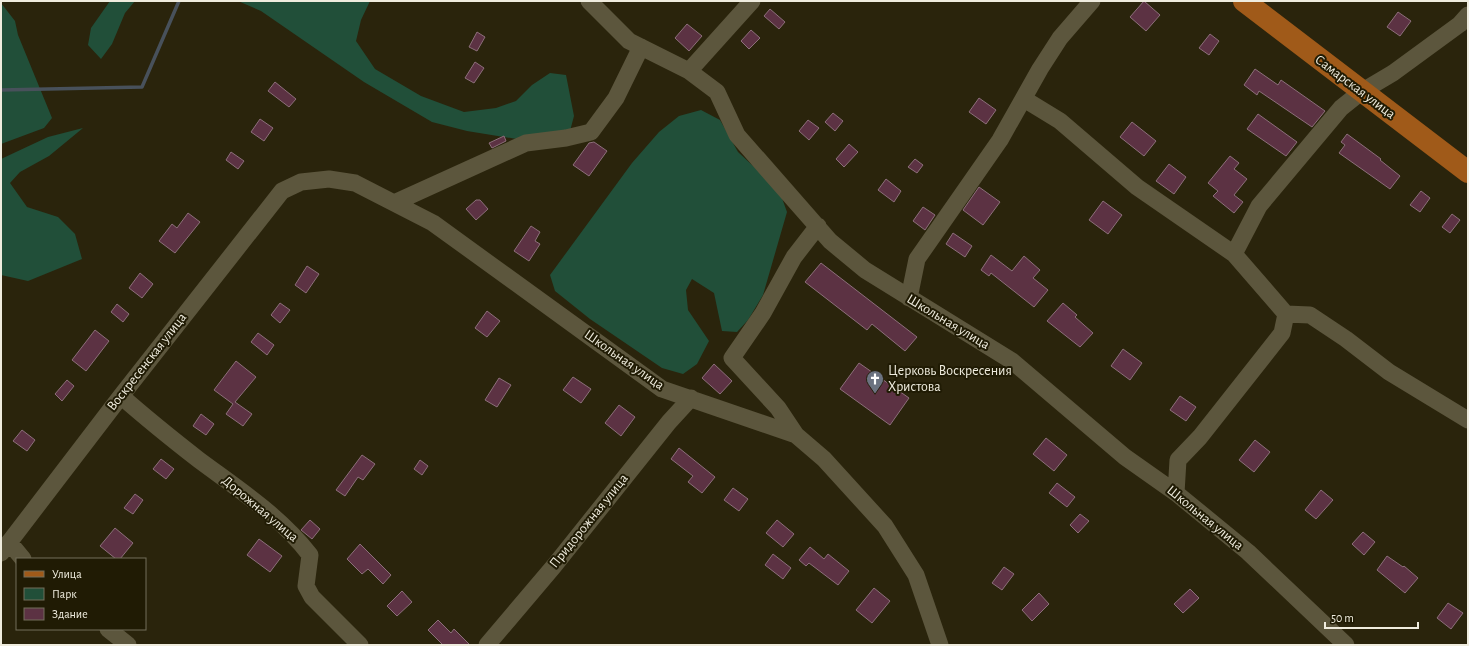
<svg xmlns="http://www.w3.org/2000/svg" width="1469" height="646" viewBox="0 0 1469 646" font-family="'Alegreya Sans',sans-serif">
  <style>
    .green { fill: #214f39 }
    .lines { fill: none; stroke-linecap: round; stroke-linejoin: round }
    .stream { stroke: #48515b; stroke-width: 3.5 }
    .building { fill: #5c3243; stroke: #8c6f7a }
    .minor { stroke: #5c563d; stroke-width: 17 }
    .major { stroke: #a05a19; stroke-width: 22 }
    .labels { text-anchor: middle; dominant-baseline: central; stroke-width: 4; stroke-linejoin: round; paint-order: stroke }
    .street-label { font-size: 14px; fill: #efecde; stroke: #201b04 }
    .poi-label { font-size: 14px; fill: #efecde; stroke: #201b04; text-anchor: start }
  </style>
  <rect width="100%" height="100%" fill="#2a240c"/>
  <path class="green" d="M 110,1 L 135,1 L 125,13 L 112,44 L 101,59 L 88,45 L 91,28 Z
    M 238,1 L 370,1 L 361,20 L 356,41 L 375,69 L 421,96 L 464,112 L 496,108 L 516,101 L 532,85 L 550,73 L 566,75 L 574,116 L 570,131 L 517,139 L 467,131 L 432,122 L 364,82 L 261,11 Z
    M 1,3 L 15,21 L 18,35 L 52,118 L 44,128 L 1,144 Z
    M 701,110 L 720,120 L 738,152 L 779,190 L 787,212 L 763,295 L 748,320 L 737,332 L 722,331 L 714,293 L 692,279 L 686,290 L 688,310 L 709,341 L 697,364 L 683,374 L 662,368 L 590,319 L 555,291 L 550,275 L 632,163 L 659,132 L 679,116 Z
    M 83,128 L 49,156 L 20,172 L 10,183 L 27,207 L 58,217 L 75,234 L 82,259 L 28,281 L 1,275 L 1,159 L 48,137 Z"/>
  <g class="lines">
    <path class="stream" d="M 1,90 L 142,87 L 179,1"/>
  </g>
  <path class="building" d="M 1144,1 L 1160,15 L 1146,31 L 1130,17 Z
    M 770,9 L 785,22 L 779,29 L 764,16 Z
    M 1398,12 L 1411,21 L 1400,36 L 1387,27 Z
    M 687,24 L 702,36 L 689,51 L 675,38 Z
    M 751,30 L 760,38 L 749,49 L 741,41 Z
    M 477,32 L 485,37 L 477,51 L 469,47 Z
    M 1210,34 L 1219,41 L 1209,55 L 1199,48 Z
    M 475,62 L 484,68 L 474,83 L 465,78 Z
    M 1255,69 L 1278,85 L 1281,80 L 1325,111 L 1312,127 L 1259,91 L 1257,95 L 1244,85 Z
    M 275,82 L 296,99 L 289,107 L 268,91 Z
    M 979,98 L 996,110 L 986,124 L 969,112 Z
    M 833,113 L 843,121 L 835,131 L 825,122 Z
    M 1258,114 L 1297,142 L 1286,156 L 1247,129 Z
    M 260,119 L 273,128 L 264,141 L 251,132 Z
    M 808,120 L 819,128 L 809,140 L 799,131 Z
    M 1132,122 L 1156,141 L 1144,156 L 1120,137 Z
    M 1347,134 L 1381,159 L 1380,160 L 1400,176 L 1390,189 L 1339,153 L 1345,145 L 1341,142 Z
    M 504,136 L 506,141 L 492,148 L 489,143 Z
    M 594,142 L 607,151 L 589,176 L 573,165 L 589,143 Z
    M 849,144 L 858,152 L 844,167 L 836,159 Z
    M 231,152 L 244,161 L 238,169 L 226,160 Z
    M 1230,156 L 1239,163 L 1234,169 L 1247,179 L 1234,195 L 1243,202 L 1234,213 L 1213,196 L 1218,191 L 1208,183 Z
    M 915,159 L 923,165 L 917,173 L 908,167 Z
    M 1169,164 L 1186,177 L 1174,194 L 1156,181 Z
    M 886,179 L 901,191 L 894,202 L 878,190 Z
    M 979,187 L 1000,202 L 983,225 L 963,210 Z
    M 1421,191 L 1430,198 L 1420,212 L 1410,205 Z
    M 476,200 L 480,200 L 488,209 L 476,220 L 466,209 Z
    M 1103,201 L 1122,215 L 1108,234 L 1089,220 Z
    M 923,207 L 935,215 L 925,230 L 913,221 Z
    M 188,213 L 200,222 L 175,253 L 159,241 L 172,224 L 177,228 Z
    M 1452,214 L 1460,220 L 1450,233 L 1442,227 Z
    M 531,226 L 540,232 L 535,241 L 540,244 L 529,261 L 514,251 Z
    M 953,233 L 972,246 L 965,257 L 946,244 Z
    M 991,255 L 1012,271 L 1024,256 L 1040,270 L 1033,278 L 1048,290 L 1034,307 L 991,273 L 989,276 L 981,270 Z
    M 821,263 L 917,337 L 905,351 L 872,324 L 867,330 L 805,282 Z
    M 307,266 L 319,274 L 306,293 L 295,285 Z
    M 140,273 L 153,284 L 142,298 L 129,288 Z
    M 280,303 L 290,310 L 280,323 L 271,315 Z
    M 1063,303 L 1077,315 L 1075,317 L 1093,333 L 1080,347 L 1047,321 Z
    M 117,304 L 129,314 L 123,322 L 111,312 Z
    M 487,311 L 500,321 L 487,337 L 475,328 Z
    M 95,330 L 109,341 L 86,371 L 72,360 Z
    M 258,333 L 274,345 L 267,355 L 251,342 Z
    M 1123,349 L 1142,363 L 1130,380 L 1111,366 Z
    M 236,361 L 256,377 L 235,402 L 252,414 L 243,426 L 226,414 L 233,404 L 214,390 Z
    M 859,363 L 909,398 L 890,425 L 840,389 Z
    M 714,364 L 732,381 L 720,394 L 702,378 Z
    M 573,377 L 591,389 L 581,403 L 563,390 Z
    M 499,378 L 511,385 L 497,407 L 485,400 Z
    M 67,380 L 74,386 L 62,401 L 55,394 Z
    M 1180,396 L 1196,407 L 1186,421 L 1170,410 Z
    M 619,405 L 635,417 L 621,436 L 605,423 Z
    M 201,414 L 214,424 L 206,435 L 193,426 Z
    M 22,430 L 35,440 L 27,451 L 13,441 Z
    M 1046,438 L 1067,455 L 1054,471 L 1033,454 Z
    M 1255,440 L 1270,452 L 1254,472 L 1239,460 Z
    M 679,448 L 715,477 L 702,493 L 688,482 L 693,476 L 671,459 Z
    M 362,455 L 375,464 L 363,480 L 358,477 L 345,496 L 336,490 Z
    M 161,459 L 174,469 L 166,479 L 153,469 Z
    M 420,460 L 428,466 L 422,475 L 414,469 Z
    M 1057,483 L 1075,497 L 1067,507 L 1049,493 Z
    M 733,488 L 748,499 L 739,511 L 724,500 Z
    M 1321,490 L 1333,500 L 1316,519 L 1305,510 Z
    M 135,494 L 143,500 L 133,514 L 124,508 Z
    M 1080,514 L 1089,521 L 1078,533 L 1070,525 Z
    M 310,520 L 320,529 L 312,539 L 301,530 Z
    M 777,520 L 794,534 L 783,547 L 766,533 Z
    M 115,528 L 133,543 L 120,559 L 116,559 L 100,546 Z
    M 1363,532 L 1375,542 L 1364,555 L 1352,544 Z
    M 259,539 L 282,556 L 270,572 L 247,555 Z
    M 360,544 L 391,575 L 383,584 L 368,569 L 362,574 L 347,559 Z
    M 810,547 L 824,559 L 828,554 L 849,571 L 838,585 L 809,563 L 806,566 L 799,560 Z
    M 773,554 L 791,568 L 783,579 L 765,565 Z
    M 1387,556 L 1403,567 L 1404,566 L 1418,578 L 1405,593 L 1377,570 Z
    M 1004,567 L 1014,574 L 1002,590 L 992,583 Z
    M 874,588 L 890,601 L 872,623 L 856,610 Z
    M 1190,589 L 1199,598 L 1183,613 L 1174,604 Z
    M 402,591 L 412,602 L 397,616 L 387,606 Z
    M 1039,593 L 1049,604 L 1032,621 L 1022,610 Z
    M 1448,603 L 1463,613 L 1451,629 L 1437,618 Z
    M 438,620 L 451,633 L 454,629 L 470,645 L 443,645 L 428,630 Z"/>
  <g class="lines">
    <path class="minor" d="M 589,1 L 629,41 L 689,71 L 717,92 L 737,135 L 830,241 L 865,270 L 1012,361 L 1125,457 L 1176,493 L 1248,552 L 1346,645
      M 689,71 L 752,1
      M 1024,99 L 1060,121 L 1137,187 L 1234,254 L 1286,314 L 1310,315 L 1346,339 L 1389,372 L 1468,420
      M 394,203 L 526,143 L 566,138 L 591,132 L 616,98 L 641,47
      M 1234,254 L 1259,206 L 1341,108 L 1361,92 L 1393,73 L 1460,24 L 1468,15
      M 909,298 L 917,259 L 1000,140 L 1040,69 L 1060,38 L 1092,1
      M 121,396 C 146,418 172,439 199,460 C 238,489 280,516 310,555 L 306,586 L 312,597 L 360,645
      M 796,435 L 778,408 L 732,358 L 763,313 L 794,257 L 818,226
      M 1176,493 L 1178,460 L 1200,437 L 1282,333 L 1286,314
      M 9,542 L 23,559
      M 1,553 L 121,396 L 282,191 L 301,182 L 329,179 L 355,183 L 433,223 L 662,389 L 796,435 L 824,459 L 885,526 L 916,575 L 940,645
      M 108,629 L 128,645
      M 487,645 L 554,566 L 669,422 L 691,398"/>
    <path class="major" d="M 1244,1 L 1468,172"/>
  </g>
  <defs>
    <g id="church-pin" transform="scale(0.9)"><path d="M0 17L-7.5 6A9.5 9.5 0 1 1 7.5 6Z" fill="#6b7280" stroke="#201b04"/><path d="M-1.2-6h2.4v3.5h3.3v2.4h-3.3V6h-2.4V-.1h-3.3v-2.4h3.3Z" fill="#fff"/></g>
  </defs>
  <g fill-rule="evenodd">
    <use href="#church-pin" x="875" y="379"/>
  </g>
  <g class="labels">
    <g class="street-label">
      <text transform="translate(1355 87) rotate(37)">Самарская улица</text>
      <text transform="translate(948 322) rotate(31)">Школьная улица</text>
      <text transform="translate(624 360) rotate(35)">Школьная улица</text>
      <text transform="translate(147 362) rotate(-52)">Воскресенская улица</text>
      <text transform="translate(260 509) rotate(40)">Дорожная улица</text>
      <text transform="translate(1205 518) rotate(39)">Школьная улица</text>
      <text transform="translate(589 521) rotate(-51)">Придорожная улица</text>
    </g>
    <g class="poi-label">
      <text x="888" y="371">Церковь Воскресения<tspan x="888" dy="16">Христова</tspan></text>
    </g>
  </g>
  <rect width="1469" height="646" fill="none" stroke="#efecde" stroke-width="4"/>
  <rect x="16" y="558" width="130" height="72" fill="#201b04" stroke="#736f5b"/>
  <rect x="24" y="571" width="20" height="6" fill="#a05a19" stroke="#736f5b"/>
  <text x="52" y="578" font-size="12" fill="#efecde">Улица</text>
  <rect x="24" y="588" width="20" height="12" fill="#214f39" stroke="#736f5b"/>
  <text x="52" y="598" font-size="12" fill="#efecde">Парк</text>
  <rect x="24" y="608" width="20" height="12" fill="#5c3243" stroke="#736f5b"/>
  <text x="52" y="618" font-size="12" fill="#efecde">Здание</text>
  <path d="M1325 622v6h93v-6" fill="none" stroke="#efecde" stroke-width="2"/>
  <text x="1331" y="622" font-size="12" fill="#efecde" stroke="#201b04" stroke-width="3" paint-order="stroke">50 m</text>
</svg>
